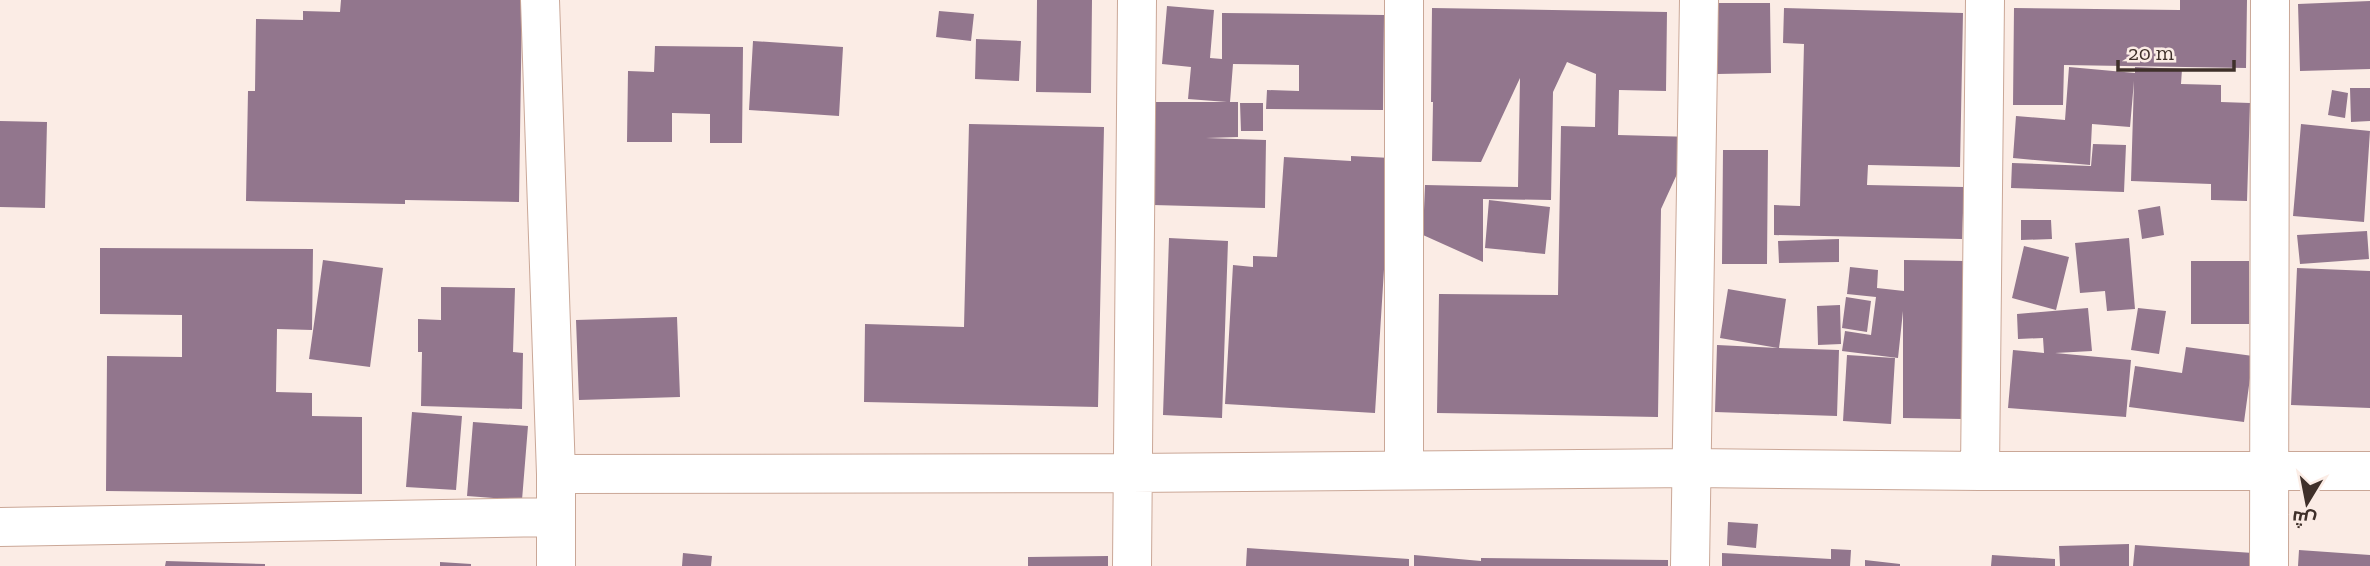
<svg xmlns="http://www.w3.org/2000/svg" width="2370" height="566" viewBox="0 0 2370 566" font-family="'Zilla Slab',Cairo,serif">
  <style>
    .building { fill: #92768d }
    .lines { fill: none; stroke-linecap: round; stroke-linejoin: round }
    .minor-casing { stroke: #caa797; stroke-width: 40 }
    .minor { stroke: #fff; stroke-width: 38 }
  </style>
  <rect width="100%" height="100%" fill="#fbece5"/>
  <path class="building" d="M 341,0 L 522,0 L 519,202 L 405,200 L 405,204 L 246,201 L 248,91 L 255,91 L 256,19 L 303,20 L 303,11 L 340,12 Z
    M 1037,0 L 1092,0 L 1091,93 L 1036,92 Z
    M 2180,0 L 2247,0 L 2246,68 L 2064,65 L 2063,105 L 2013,105 L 2014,8 L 2180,10 Z
    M 2370,1 L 2370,69 L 2300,71 L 2298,4 Z
    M 1716,3 L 1770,3 L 1771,73 L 1717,74 Z
    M 1167,6 L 1214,10 L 1210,58 L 1222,59 L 1222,13 L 1384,15 L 1383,110 L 1266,109 L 1267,90 L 1299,91 L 1299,65 L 1233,64 L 1230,102 L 1238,102 L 1238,137 L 1206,138 L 1266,140 L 1265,208 L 1153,205 L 1154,102 L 1227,102 L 1188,99 L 1191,67 L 1162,64 Z
    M 1432,8 L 1667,12 L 1666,91 L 1619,90 L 1618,135 L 1694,137 L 1661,209 L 1658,417 L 1437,413 L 1439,294 L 1558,295 L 1561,126 L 1595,127 L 1596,74 L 1567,62 L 1553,92 L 1551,200 L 1483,199 L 1483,262 L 1423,235 L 1425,185 L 1518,187 L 1520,78 L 1481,162 L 1432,161 L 1433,102 L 1431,102 Z
    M 1784,8 L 1963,13 L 1960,167 L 1868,165 L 1867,185 L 1964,187 L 1962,239 L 1774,235 L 1774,205 L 1800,206 L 1804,44 L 1783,43 Z
    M 939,11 L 974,14 L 971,41 L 936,37 Z
    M 976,39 L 1021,41 L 1019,81 L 975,79 Z
    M 753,41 L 843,47 L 839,116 L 749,110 Z
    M 655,46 L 743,47 L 742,143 L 710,143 L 710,114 L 672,113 L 672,142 L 627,142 L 628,71 L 654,72 Z
    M 2069,67 L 2135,73 L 2135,67 L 2182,69 L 2181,84 L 2221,85 L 2221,102 L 2250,103 L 2247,201 L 2211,200 L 2211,184 L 2131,181 L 2134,81 L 2130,127 L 2092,124 L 2090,165 L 2013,158 L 2016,116 L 2065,120 Z
    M 2350,88 L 2370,88 L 2370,121 L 2351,122 Z
    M 2332,90 L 2348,93 L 2345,118 L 2328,115 Z
    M 1240,103 L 1263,103 L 1263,131 L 1241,131 Z
    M 0,121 L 47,122 L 45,208 L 0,207 Z
    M 969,124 L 1104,127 L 1098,407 L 864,402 L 865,324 L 964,327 Z
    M 2301,124 L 2370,131 L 2364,222 L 2293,216 Z
    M 2093,144 L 2126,145 L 2124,192 L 2011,188 L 2012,163 L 2091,166 Z
    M 1723,150 L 1768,150 L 1767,264 L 1722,264 Z
    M 1351,156 L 1391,158 L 1375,413 L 1225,404 L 1233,265 L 1253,267 L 1253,256 L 1277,257 L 1284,157 L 1351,161 Z
    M 1489,200 L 1550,207 L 1545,254 L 1485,248 Z
    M 2160,206 L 2164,235 L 2142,239 L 2138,210 Z
    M 2021,220 L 2051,220 L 2052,239 L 2021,240 Z
    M 2367,231 L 2369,259 L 2300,264 L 2297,235 Z
    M 1169,238 L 1228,241 L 1222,418 L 1163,415 Z
    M 2129,238 L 2135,309 L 2107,311 L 2105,291 L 2080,293 L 2075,243 Z
    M 1839,239 L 1839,262 L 1779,263 L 1778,241 Z
    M 2024,246 L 2069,257 L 2056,310 L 2012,298 Z
    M 100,248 L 313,249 L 312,330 L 277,329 L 276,392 L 312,393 L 312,416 L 362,417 L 362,494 L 106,491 L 107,356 L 182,357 L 182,315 L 100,314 Z
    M 323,260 L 383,268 L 370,367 L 309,359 Z
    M 1904,260 L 1965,261 L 1963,419 L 1903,418 L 1903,311 L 1898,358 L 1842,351 L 1845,331 L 1871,335 L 1876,297 L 1847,294 L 1850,267 L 1878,270 L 1877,288 L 1904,291 Z
    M 2191,261 L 2249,261 L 2249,324 L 2191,324 Z
    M 2297,268 L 2370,271 L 2370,408 L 2291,405 Z
    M 441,287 L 515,288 L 513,352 L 523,353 L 522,409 L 421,406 L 422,352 L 418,352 L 418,319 L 441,320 Z
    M 1728,289 L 1786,299 L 1779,348 L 1839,350 L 1837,416 L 1715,412 L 1717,345 L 1778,348 L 1720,338 Z
    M 1846,297 L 1871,301 L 1867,332 L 1842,328 Z
    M 1840,305 L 1841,344 L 1818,345 L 1817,306 Z
    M 2088,308 L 2092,351 L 2055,353 L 2131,360 L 2126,417 L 2008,408 L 2013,350 L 2044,353 L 2043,338 L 2018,339 L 2017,314 Z
    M 2138,308 L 2166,311 L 2159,354 L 2131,350 Z
    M 677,317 L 680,397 L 579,400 L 576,320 Z
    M 2186,347 L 2253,356 L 2244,422 L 2129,407 L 2135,366 L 2182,373 Z
    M 1847,355 L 1895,358 L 1891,424 L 1843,421 Z
    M 412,412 L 462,416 L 456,490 L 406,487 Z
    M 473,422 L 528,426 L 522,500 L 467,496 Z
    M 1728,522 L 1758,524 L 1756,548 L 1727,545 Z
    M 2129,544 L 2129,566 L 2060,566 L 2059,546 Z
    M 2135,545 L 2253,553 L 2252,566 L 2133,566 Z
    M 1247,548 L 1409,559 L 1409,566 L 1246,566 Z
    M 1831,549 L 1851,550 L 1850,566 L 1722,566 L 1722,553 L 1831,559 Z
    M 2299,550 L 2370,555 L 2370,566 L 2298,566 Z
    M 683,553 L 712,556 L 711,566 L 682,566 Z
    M 1414,555 L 1481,561 L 1481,558 L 1668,560 L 1668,566 L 1414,566 Z
    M 1992,555 L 2055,559 L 2055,566 L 1991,566 Z
    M 1108,556 L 1108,566 L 1028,566 L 1028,557 Z
    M 1865,560 L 1900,564 L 1900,566 L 1865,566 Z
    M 166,561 L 265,564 L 265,566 L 165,566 Z
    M 440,562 L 471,564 L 471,566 L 440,566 Z"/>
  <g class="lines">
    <g class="minor-casing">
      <path id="minor" d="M 540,0 L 556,474 L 556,566
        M 1404,470 L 1404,0
        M 1980,471 L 1985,0
        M 556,474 L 1132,473 L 1693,468 L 1980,471 L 2370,471
        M 0,527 L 555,517
        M 1132,566 L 1137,0
        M 1690,566 L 1699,0
        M 2269,566 L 2270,0"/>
    </g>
    <use href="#minor" class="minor"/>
  </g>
  <g transform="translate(2307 503) rotate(190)" stroke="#fbece5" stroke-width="5" paint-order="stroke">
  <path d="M0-5L12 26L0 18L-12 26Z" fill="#3f302a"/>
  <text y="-10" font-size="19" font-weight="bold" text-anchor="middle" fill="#3f302a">ش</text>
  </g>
  <path d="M2118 60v10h116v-10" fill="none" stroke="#3f302a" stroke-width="3.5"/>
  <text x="2128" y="60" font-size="21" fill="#3f302a" stroke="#fbece5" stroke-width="5" paint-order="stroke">20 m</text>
</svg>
